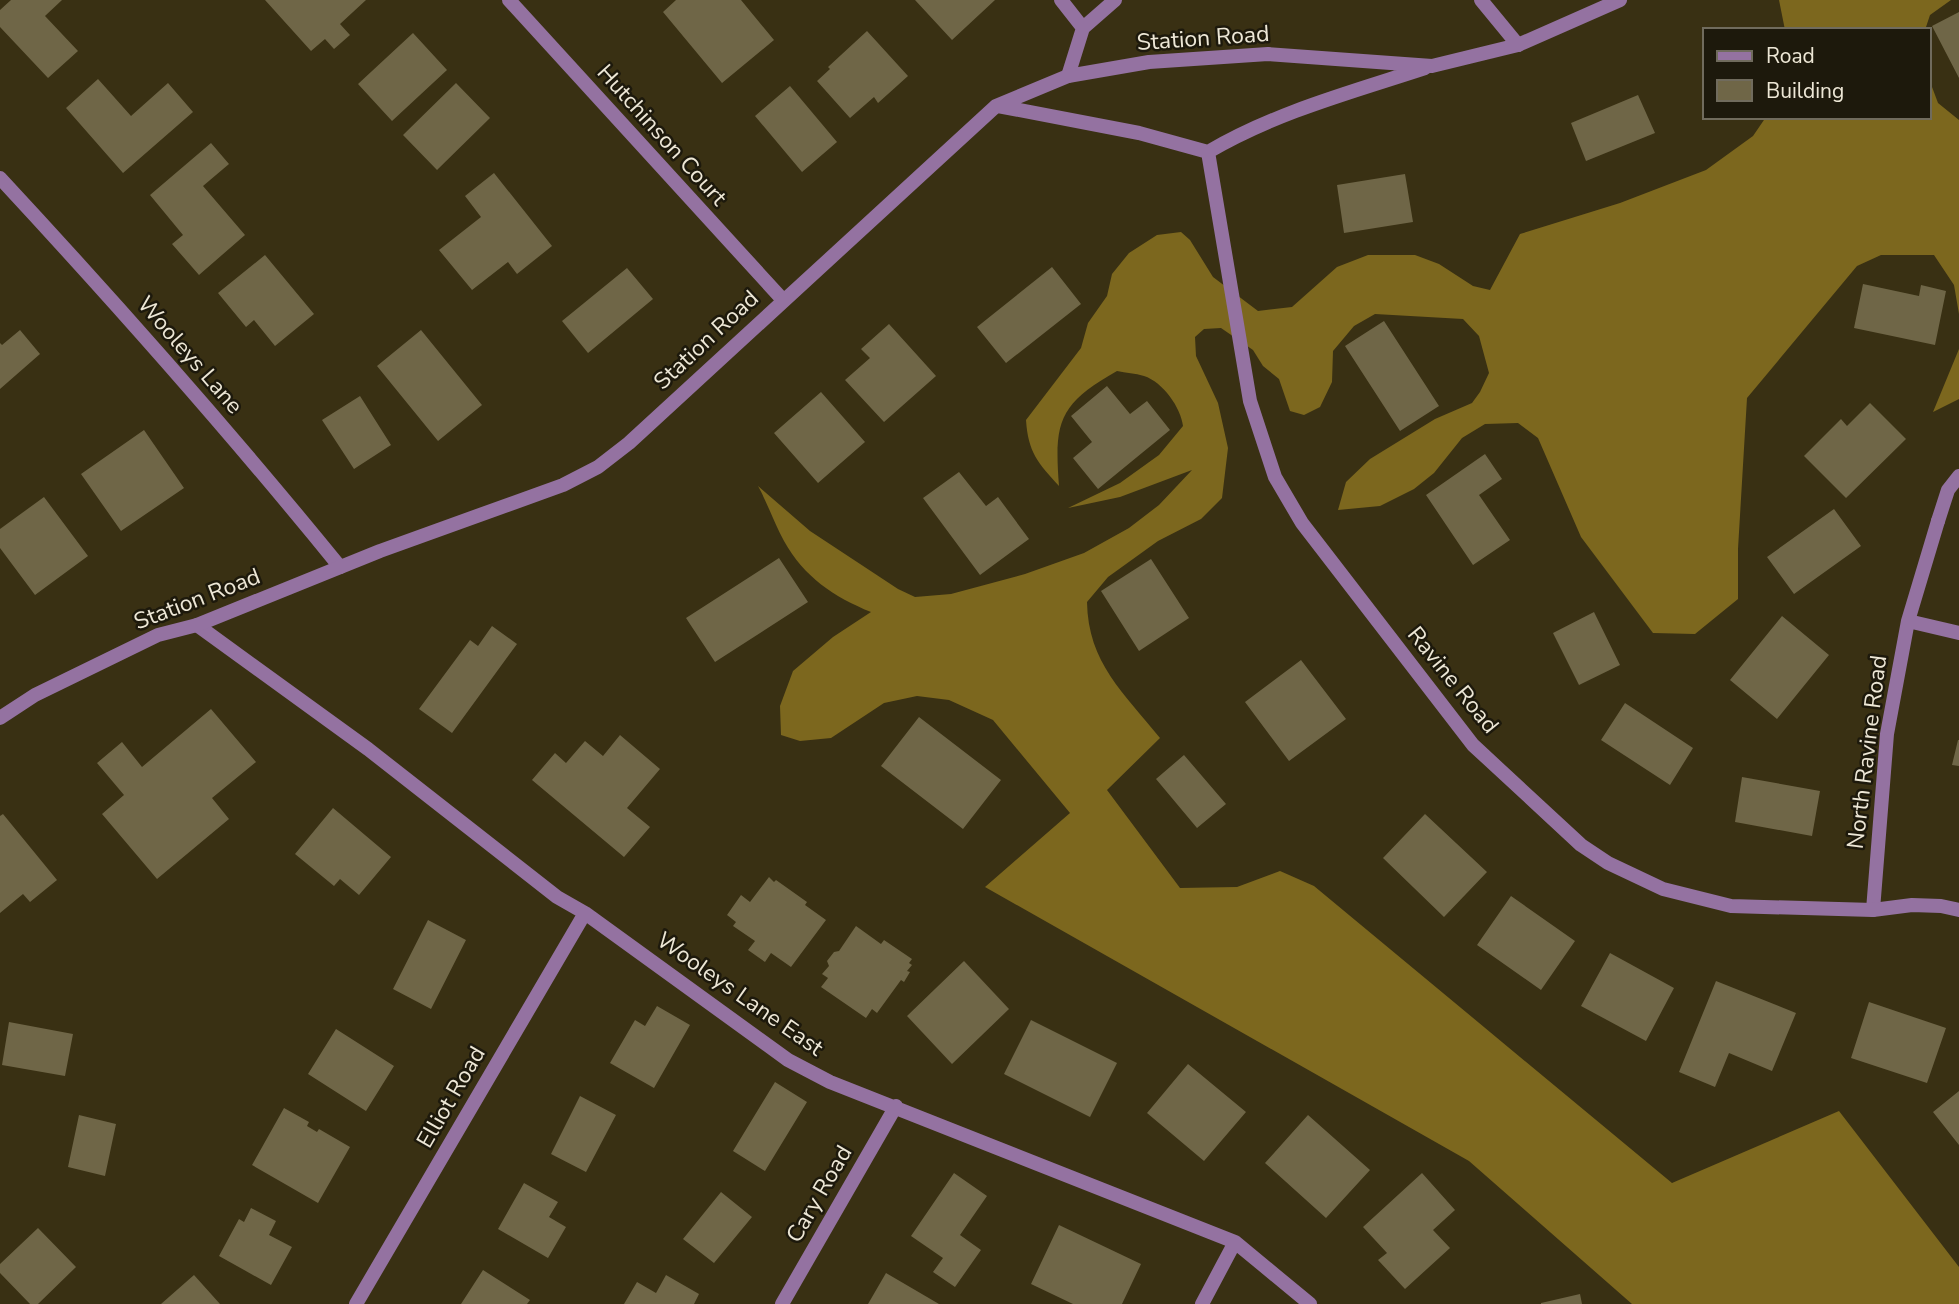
<svg xmlns="http://www.w3.org/2000/svg" width="1959" height="1304" viewBox="0 0 1959 1304" font-family="'Nunito Sans',sans-serif">
  <style>
    .forest { fill: #7c671e }
    .building { fill: #6f6647 }
    .lines { fill: none; stroke-linecap: round; stroke-linejoin: round }
    .service { stroke: #9472a1; stroke-width: 14 }
    .minor { stroke: #9472a1; stroke-width: 14 }
    .tertiary { stroke: #9472a1; stroke-width: 14 }
    .labels { text-anchor: middle; dominant-baseline: central; stroke-width: 5; stroke-linejoin: round; paint-order: stroke }
    .street-label { font-size: 23px; fill: #ede7d6; stroke: #1d190c }
  </style>
  <rect width="100%" height="100%" fill="#393013"/>
  <path class="forest" d="M 1779,0 L 1951,0 L 1930,15 L 1925,30 L 1785,30 Z
    M 1929,79 L 1938,103 L 1959,120 L 1959,314 L 1954,285 L 1934,255 L 1881,255 L 1857,266 L 1747,398 L 1738,549 L 1738,599 L 1695,634 L 1653,633 L 1581,537 L 1538,438 L 1518,423 L 1485,424 L 1462,438 L 1434,473 L 1414,489 L 1380,506 L 1338,510 L 1346,482 L 1370,459 L 1435,419 L 1472,403 L 1480,392 L 1489,373 L 1479,336 L 1463,319 L 1375,314 L 1354,326 L 1333,351 L 1332,382 L 1320,407 L 1304,415 L 1290,411 L 1279,379 L 1263,366 L 1253,350 L 1221,328 L 1204,329 L 1195,337 L 1196,356 L 1218,403 L 1228,448 L 1222,498 L 1201,519 L 1158,541 L 1108,577 L 1087,602 C 1088,663 1124,693 1160,738 L 1107,790 L 1180,888 L 1237,887 L 1280,871 L 1314,886 L 1672,1183 L 1839,1111 L 1959,1267 L 1959,1304 L 1632,1304 L 1469,1161 L 985,887 L 1070,813 L 993,720 L 949,700 L 917,696 L 884,703 L 831,738 L 800,741 L 781,735 L 780,706 L 793,671 L 833,637 L 871,612 C 834,597 804,577 784,541 C 774,523 768,504 758,486 L 810,531 L 898,589 L 915,597 L 951,594 L 1025,574 L 1084,553 L 1129,528 L 1159,505 L 1192,470 L 1120,497 L 1068,508 L 1120,483 L 1159,455 L 1183,426 C 1181,408 1163,382 1144,376 C 1135,373 1126,373 1117,371 C 1059,404 1054,421 1059,486 C 1038,463 1028,452 1026,420 L 1081,348 L 1088,323 L 1107,296 L 1112,274 L 1129,253 L 1157,235 L 1181,232 L 1190,240 L 1213,277 L 1258,311 L 1292,307 L 1337,267 L 1368,255 L 1415,255 L 1439,264 L 1473,286 L 1490,290 L 1520,234 L 1620,203 L 1706,170 L 1753,136 L 1766,117 L 1929,117 Z
    M 1959,349 L 1959,399 L 1933,412 Z"/>
  <path class="building" d="M 11,0 L 62,0 L 45,16 L 78,51 L 48,78 L 0,27 L 0,10 Z
    M 265,0 L 366,0 L 340,24 L 350,35 L 334,49 L 325,39 L 311,51 Z
    M 676,0 L 741,0 L 774,40 L 722,83 L 663,12 Z
    M 915,0 L 995,0 L 952,40 Z
    M 1959,12 L 1959,78 L 1932,26 Z
    M 867,31 L 908,76 L 878,103 L 874,97 L 850,118 L 817,81 L 830,69 L 828,67 Z
    M 413,33 L 447,70 L 392,121 L 358,84 Z
    M 98,79 L 131,116 L 168,83 L 193,112 L 123,173 L 66,108 Z
    M 456,83 L 490,118 L 437,170 L 403,135 Z
    M 790,86 L 837,142 L 802,172 L 755,116 Z
    M 1638,95 L 1655,133 L 1586,161 L 1571,123 Z
    M 211,143 L 229,164 L 203,186 L 245,235 L 199,275 L 172,244 L 183,235 L 150,195 Z
    M 494,173 L 552,246 L 517,274 L 508,262 L 472,290 L 439,250 L 481,217 L 465,196 Z
    M 1405,174 L 1413,222 L 1344,233 L 1337,185 Z
    M 265,255 L 314,314 L 275,346 L 254,320 L 246,327 L 218,293 Z
    M 1052,267 L 1081,304 L 1006,363 L 977,327 Z
    M 627,268 L 653,299 L 588,353 L 562,321 Z
    M 1863,284 L 1919,296 L 1921,285 L 1946,291 L 1935,345 L 1854,328 Z
    M 1384,321 L 1439,406 L 1400,431 L 1345,346 Z
    M 889,324 L 936,376 L 884,422 L 845,380 L 870,358 L 861,349 Z
    M 20,330 L 40,354 L 0,389 L 0,343 L 2,345 Z
    M 421,330 L 482,405 L 438,441 L 377,366 Z
    M 1107,386 L 1130,414 L 1147,401 L 1170,430 L 1098,489 L 1073,458 L 1092,442 L 1071,416 Z
    M 821,392 L 865,442 L 818,483 L 774,433 Z
    M 360,396 L 391,445 L 354,469 L 322,420 Z
    M 1870,403 L 1906,439 L 1846,498 L 1804,456 L 1841,419 L 1847,426 Z
    M 144,430 L 184,488 L 121,531 L 81,474 Z
    M 1485,454 L 1502,479 L 1479,495 L 1510,540 L 1473,565 L 1426,495 Z
    M 959,472 L 986,506 L 998,497 L 1029,539 L 980,575 L 923,498 Z
    M 44,497 L 88,556 L 35,595 L 0,548 L 0,529 Z
    M 1834,509 L 1861,546 L 1794,594 L 1767,557 Z
    M 779,558 L 808,602 L 715,662 L 686,618 Z
    M 1151,559 L 1189,618 L 1139,651 L 1101,591 Z
    M 1594,612 L 1620,665 L 1579,685 L 1553,633 Z
    M 1782,616 L 1829,655 L 1777,719 L 1730,680 Z
    M 492,626 L 517,644 L 452,733 L 419,709 L 470,640 L 478,646 Z
    M 1301,660 L 1346,719 L 1289,761 L 1245,702 Z
    M 1625,703 L 1693,748 L 1670,785 L 1601,740 Z
    M 211,709 L 256,762 L 212,798 L 229,819 L 157,879 L 102,814 L 124,795 L 97,763 L 122,742 L 142,767 Z
    M 919,717 L 1001,780 L 963,829 L 881,766 Z
    M 620,735 L 660,769 L 627,808 L 650,827 L 624,857 L 532,780 L 555,753 L 566,763 L 585,741 L 603,756 Z
    M 1958,740 L 1959,740 L 1959,766 L 1952,765 Z
    M 1184,755 L 1226,804 L 1197,828 L 1156,779 Z
    M 1742,777 L 1820,791 L 1812,836 L 1735,822 Z
    M 333,808 L 391,857 L 359,895 L 340,879 L 334,886 L 295,854 Z
    M 3,814 L 57,880 L 30,902 L 23,894 L 0,913 L 0,816 Z
    M 1425,814 L 1487,872 L 1444,917 L 1383,858 Z
    M 769,877 L 774,882 L 776,880 L 807,902 L 805,905 L 826,920 L 791,967 L 771,953 L 765,962 L 748,950 L 755,941 L 733,926 L 736,922 L 727,915 L 741,895 L 750,902 Z
    M 1511,896 L 1575,941 L 1541,990 L 1477,945 Z
    M 428,920 L 466,940 L 431,1009 L 393,989 Z
    M 856,926 L 881,944 L 884,940 L 912,959 L 909,963 L 912,965 L 907,971 L 910,972 L 904,982 L 901,980 L 877,1013 L 872,1009 L 866,1018 L 821,987 L 828,978 L 822,974 L 829,966 L 827,961 L 834,952 L 839,951 Z
    M 1610,953 L 1674,988 L 1646,1041 L 1581,1006 Z
    M 964,961 L 1009,1009 L 952,1064 L 907,1016 Z
    M 1716,981 L 1796,1013 L 1772,1071 L 1729,1053 L 1715,1087 L 1679,1072 Z
    M 1869,1002 L 1946,1028 L 1927,1083 L 1851,1058 Z
    M 657,1006 L 690,1025 L 654,1088 L 610,1063 L 635,1020 L 645,1026 Z
    M 1031,1020 L 1117,1063 L 1090,1117 L 1004,1074 Z
    M 9,1022 L 73,1034 L 65,1076 L 2,1065 Z
    M 336,1029 L 394,1066 L 366,1111 L 308,1074 Z
    M 1188,1064 L 1246,1112 L 1204,1161 L 1147,1113 Z
    M 775,1082 L 807,1102 L 765,1171 L 733,1151 Z
    M 1959,1091 L 1959,1145 L 1933,1112 Z
    M 580,1096 L 616,1115 L 586,1172 L 551,1154 Z
    M 284,1108 L 309,1122 L 307,1126 L 317,1132 L 319,1129 L 350,1147 L 318,1203 L 252,1165 Z
    M 79,1115 L 116,1124 L 105,1176 L 68,1167 Z
    M 1308,1115 L 1370,1170 L 1326,1218 L 1265,1163 Z
    M 954,1173 L 987,1196 L 960,1235 L 981,1250 L 955,1287 L 933,1272 L 943,1258 L 911,1236 Z
    M 1422,1173 L 1455,1210 L 1433,1230 L 1450,1248 L 1405,1289 L 1378,1260 L 1387,1253 L 1363,1227 Z
    M 524,1183 L 558,1202 L 549,1217 L 566,1227 L 548,1258 L 498,1229 Z
    M 721,1192 L 752,1217 L 714,1263 L 683,1239 Z
    M 251,1208 L 276,1221 L 269,1235 L 292,1247 L 271,1285 L 219,1256 L 239,1219 L 244,1222 Z
    M 1059,1225 L 1141,1264 L 1122,1304 L 1073,1304 L 1031,1284 Z
    M 38,1228 L 76,1267 L 38,1304 L 30,1304 L 0,1273 L 0,1264 Z
    M 483,1270 L 530,1300 L 527,1304 L 461,1304 Z
    M 886,1273 L 939,1304 L 868,1304 Z
    M 194,1275 L 220,1304 L 161,1304 Z
    M 666,1275 L 699,1294 L 694,1304 L 624,1304 L 637,1282 L 656,1293 Z
    M 1580,1294 L 1582,1304 L 1541,1304 L 1541,1303 Z"/>
  <g class="lines">
    <path class="service" d="M 1938,521 L 1948,490 L 1959,476"/>
    <path class="minor" d="M 509,0 L 783,300
      M 1061,0 L 1083,28
      M 1481,0 L 1518,45
      M 1068,76 L 1083,28 L 1115,0
      M 0,178 C 117,304 231,433 340,567
      M 1908,621 L 1959,633
      M 197,625 L 368,749 L 557,897 L 585,913 L 788,1060 L 830,1082 L 1235,1242 L 1310,1304
      M 1873,910 L 1887,734 L 1908,621 L 1938,521
      M 356,1304 L 585,913
      M 782,1304 L 896,1106
      M 1202,1304 L 1235,1242"/>
    <path class="tertiary" d="M 998,106 L 1139,133 L 1208,152
      M 1208,152 L 1250,401 L 1275,477 L 1302,523 L 1473,745 L 1581,845 L 1608,863 L 1663,889 L 1731,906 L 1873,910 L 1912,905 L 1941,906 L 1959,910
      M 1208,152 C 1276,112 1352,92 1425,68
      M 0,718 L 35,695 L 158,635 L 197,625 L 380,551 L 563,485 L 598,467 L 629,443 L 996,106 L 1068,76 L 1149,62 L 1268,54 L 1432,66 L 1518,45 L 1620,0"/>
  </g>
  <g class="labels">
    <g class="street-label">
      <text transform="translate(1203 38) rotate(-4)">Station Road</text>
      <text transform="translate(662 135) rotate(48)">Hutchinson Court</text>
      <text transform="translate(706 340) rotate(-43)">Station Road</text>
      <text transform="translate(190 355) rotate(49)">Wooleys Lane</text>
      <text transform="translate(197 599) rotate(-21)">Station Road</text>
      <text transform="translate(1453 680) rotate(51)">Ravine Road</text>
      <text transform="translate(1867 752) rotate(-83)">North Ravine Road</text>
      <text transform="translate(740 994) rotate(35)">Wooleys Lane East</text>
      <text transform="translate(451 1097) rotate(-60)">Elliot Road</text>
      <text transform="translate(819 1194) rotate(-60)">Cary Road</text>
    </g>
  </g>
  <rect x="1703" y="28" width="228" height="91" fill="#1d190c" stroke="#706b5d" stroke-width="2"/>
  <rect x="1717" y="51" width="35" height="10" fill="#9472a1" stroke="#706b5d" stroke-width="2"/>
  <text x="1766" y="63" font-size="21" fill="#ede7d6">Road</text>
  <rect x="1717" y="80" width="35" height="21" fill="#6f6647" stroke="#706b5d" stroke-width="2"/>
  <text x="1766" y="98" font-size="21" fill="#ede7d6">Building</text>
</svg>
